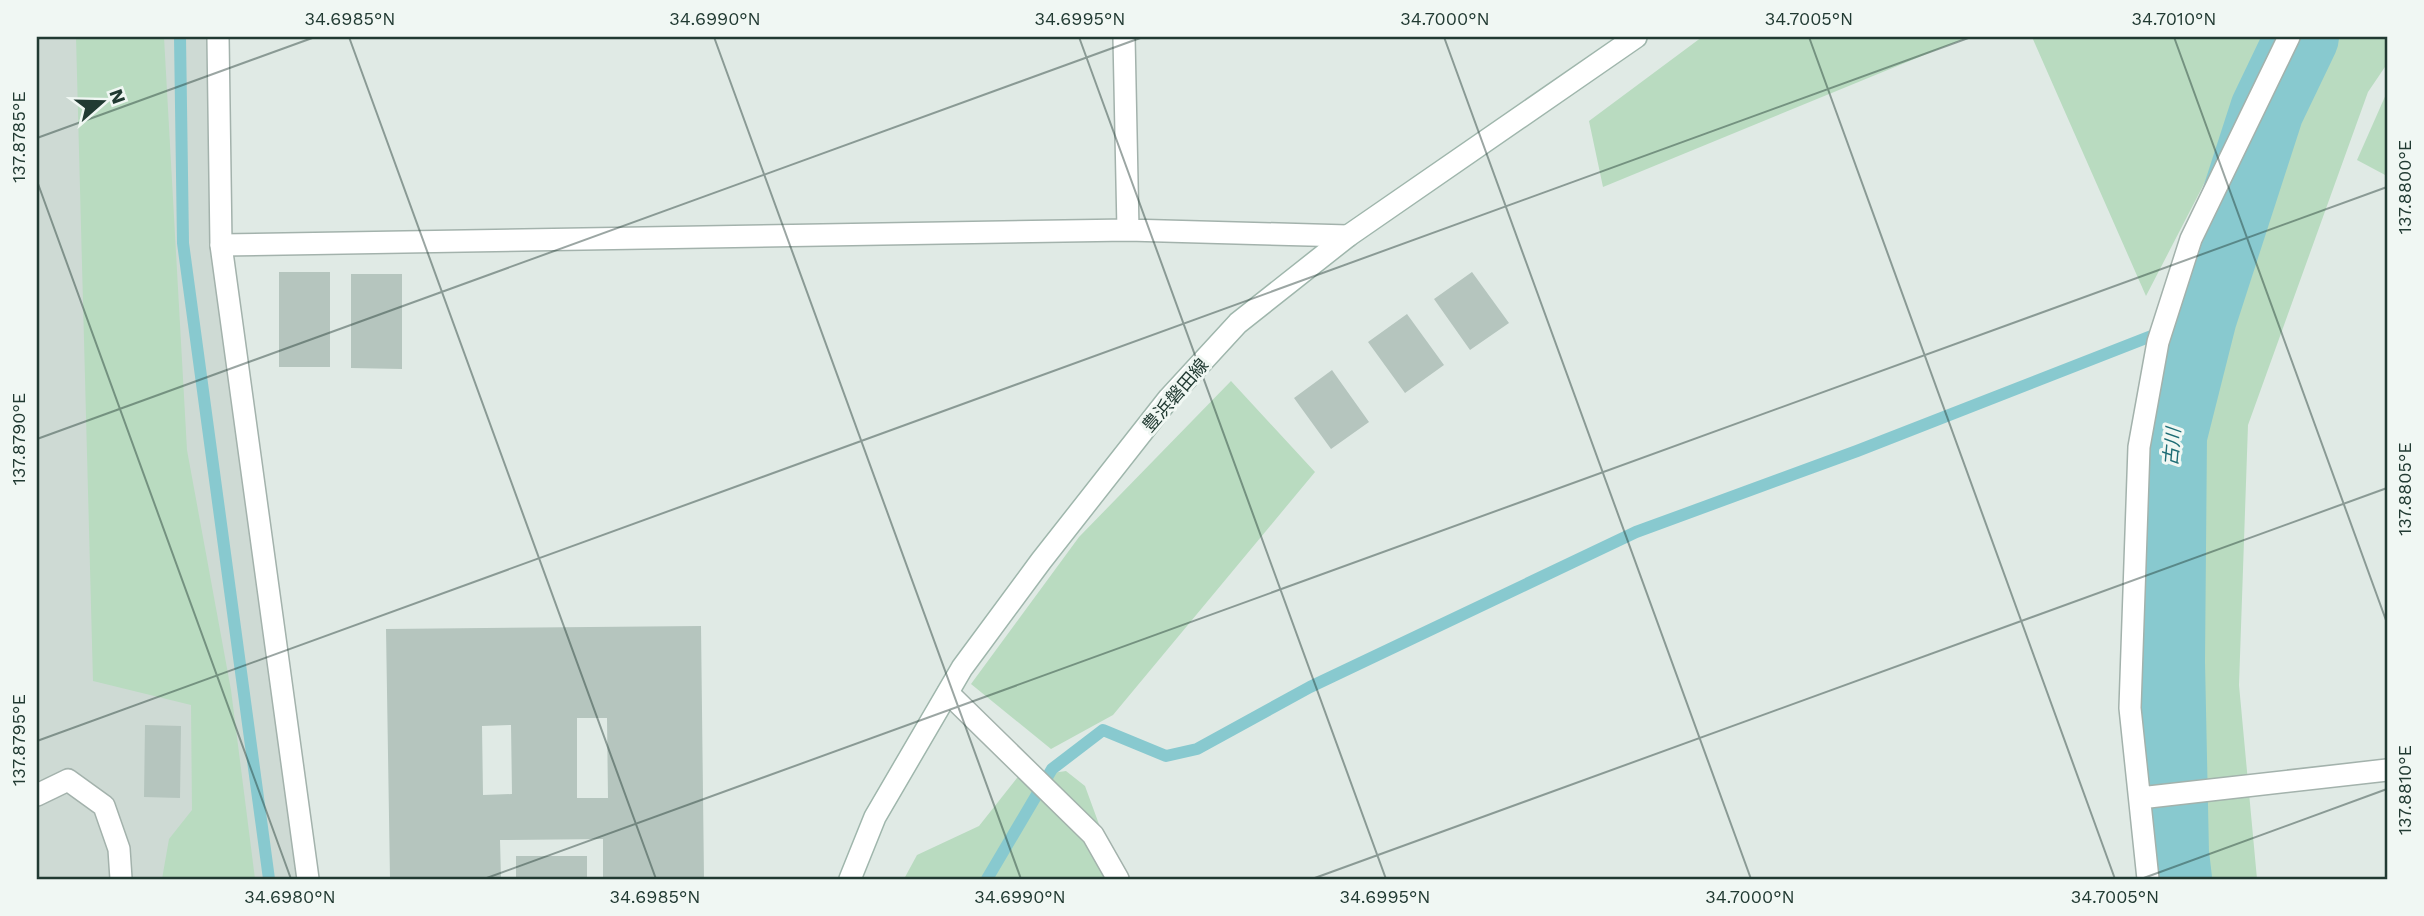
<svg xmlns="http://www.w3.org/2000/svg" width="2424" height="916" viewBox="0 0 2424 916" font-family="'Work Sans','Noto Sans JP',sans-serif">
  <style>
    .built { fill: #cedad4 }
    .green { fill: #b9dbc0 }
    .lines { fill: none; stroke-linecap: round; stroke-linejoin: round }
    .stream { stroke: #88c9cf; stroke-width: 12 }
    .river { stroke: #88c9cf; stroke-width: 74 }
    .building { fill: #b5c5be; fill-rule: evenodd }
    .service-casing { stroke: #a3b2ac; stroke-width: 24 }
    .minor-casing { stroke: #a3b2ac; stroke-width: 24 }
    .tertiary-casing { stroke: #a3b2ac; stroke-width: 24 }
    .secondary-casing { stroke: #9fb6ac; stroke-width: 24 }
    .service { stroke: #fff; stroke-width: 21 }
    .minor { stroke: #fff; stroke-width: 21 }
    .tertiary { stroke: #fff; stroke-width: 21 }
    .secondary { stroke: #fff; stroke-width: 21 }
    .ticks { fill: none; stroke: #213a32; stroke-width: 2; stroke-opacity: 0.45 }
    .labels { text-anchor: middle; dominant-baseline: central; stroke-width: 6; stroke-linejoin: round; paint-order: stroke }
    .street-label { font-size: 18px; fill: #213a32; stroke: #f0f7f3 }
    .water-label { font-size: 19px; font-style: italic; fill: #1d6c74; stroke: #f0f7f3 }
    .neatline { fill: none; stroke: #213a32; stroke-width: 2.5 }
    .ticks-label { font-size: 18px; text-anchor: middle; fill: #213a32 }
  </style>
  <rect width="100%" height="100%" fill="#e0eae5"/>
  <path class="built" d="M 37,37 L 217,37 L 221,245 L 305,879 L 37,879 Z"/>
  <path class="green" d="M 76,37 L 164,37 L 187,450 L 231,690 L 255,879 L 162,879 L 169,839 L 192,810 L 191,705 L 93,681 Z
    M 1702,37 L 1968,37 L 1603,187 L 1589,121 Z
    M 2032,37 L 2280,37 L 2146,296 Z
    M 2289,37 L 2387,37 L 2387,64 L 2368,92 L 2248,425 L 2239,685 L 2257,879 L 2173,879 L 2135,567 L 2180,273 L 2200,316 L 2218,184 Z
    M 2387,92 L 2387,176 L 2357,160 Z
    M 1231,381 L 1315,472 L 1113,715 L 1051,749 L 971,684 L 1079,537 Z
    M 1066,771 L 1085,786 L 1119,879 L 904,879 L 917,855 L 979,826 L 1017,778 Z"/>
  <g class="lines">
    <path class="stream" d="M 180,37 L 183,243 L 269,879
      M 987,879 L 1052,769 L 1103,730 L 1166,756 L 1197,749 L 1310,687 L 1636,532 L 1857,451 L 2200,317"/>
    <path class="river" d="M 2175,879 L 2172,853 L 2168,662 L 2170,436 L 2200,317 L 2267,110 L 2302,37"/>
  </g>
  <path class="building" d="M 279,272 L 330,272 L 330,367 L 279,367 Z
    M 1472,272 L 1509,323 L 1470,350 L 1434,299 Z
    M 351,274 L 402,274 L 402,369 L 351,368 Z
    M 1407,314 L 1444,365 L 1405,393 L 1368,342 Z
    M 1332,370 L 1369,422 L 1331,449 L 1294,398 Z
    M 701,626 L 704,879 L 603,879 L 603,839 L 500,840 L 501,879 L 390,879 L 386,629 ZM 577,718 L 607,718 L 608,798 L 577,798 ZM 511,725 L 512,794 L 483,795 L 482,726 Z
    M 145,725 L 181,726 L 180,798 L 144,797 Z
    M 516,856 L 587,856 L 587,879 L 516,879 Z"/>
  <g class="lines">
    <g class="service-casing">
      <path id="service" d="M 37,795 L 68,780 L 104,806 L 119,849 L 121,879"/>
    </g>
    <g class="minor-casing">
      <path id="minor" d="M 1124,37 L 1128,230
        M 221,245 L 1128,230 L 1348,236
        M 948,693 L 1093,835 L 1118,879
        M 2140,798 L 2387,770
        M 2148,879 L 2130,708 L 2139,447 L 2158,342 L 2191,239 L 2289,37"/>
    </g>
    <g class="tertiary-casing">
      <path id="tertiary" d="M 218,37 L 221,245 L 308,879"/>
    </g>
    <g class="secondary-casing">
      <path id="secondary" d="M 850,879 L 875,817 L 962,668 L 1041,561 L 1169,398 L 1238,323 L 1348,236 L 1636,37"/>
    </g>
    <use href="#service" class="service"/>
    <use href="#minor" class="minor"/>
    <use href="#tertiary" class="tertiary"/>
    <use href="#secondary" class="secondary"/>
  </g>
  <path class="ticks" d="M 349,37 L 656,879M 714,37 L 1021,879M 1079,37 L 1386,879M 1444,37 L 1751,879M 1809,37 L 2115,879M 2174,37 L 2387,623M 37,138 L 315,37M 37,181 L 291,879M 37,439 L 1143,37M 37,741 L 1971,37M 484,879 L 2387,187M 1312,879 L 2387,488M 2141,879 L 2387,789"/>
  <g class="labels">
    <g class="street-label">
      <text transform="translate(1175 395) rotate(-49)">豊浜磐田線</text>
    </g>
    <g class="water-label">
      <text transform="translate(2172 447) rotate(-85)">古川</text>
    </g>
  </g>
  <rect width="2424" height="916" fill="none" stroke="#f0f7f3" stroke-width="77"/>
  <g transform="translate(102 102) rotate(70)" stroke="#f0f7f3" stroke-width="5" paint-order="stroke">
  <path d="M0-5L12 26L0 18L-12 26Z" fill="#213a32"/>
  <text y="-10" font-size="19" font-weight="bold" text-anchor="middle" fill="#213a32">N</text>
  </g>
  <rect x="38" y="38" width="2348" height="840" class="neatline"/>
  <g class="ticks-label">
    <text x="350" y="25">34.6985°N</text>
    <text x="715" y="25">34.6990°N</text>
    <text x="1080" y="25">34.6995°N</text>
    <text x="1445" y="25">34.7000°N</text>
    <text x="1809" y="25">34.7005°N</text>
    <text x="2174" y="25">34.7010°N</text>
    <text transform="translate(19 137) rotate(-90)" y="6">137.8785°E</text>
    <text transform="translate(2405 187) rotate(-90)" y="6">137.8800°E</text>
    <text transform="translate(19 439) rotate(-90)" y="6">137.8790°E</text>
    <text transform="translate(2405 489) rotate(-90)" y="6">137.8805°E</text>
    <text transform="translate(19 740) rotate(-90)" y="6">137.8795°E</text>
    <text transform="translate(2405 790) rotate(-90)" y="6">137.8810°E</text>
    <text x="290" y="903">34.6980°N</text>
    <text x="655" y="903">34.6985°N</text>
    <text x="1020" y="903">34.6990°N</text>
    <text x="1385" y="903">34.6995°N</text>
    <text x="1750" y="903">34.7000°N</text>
    <text x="2115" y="903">34.7005°N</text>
  </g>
</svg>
